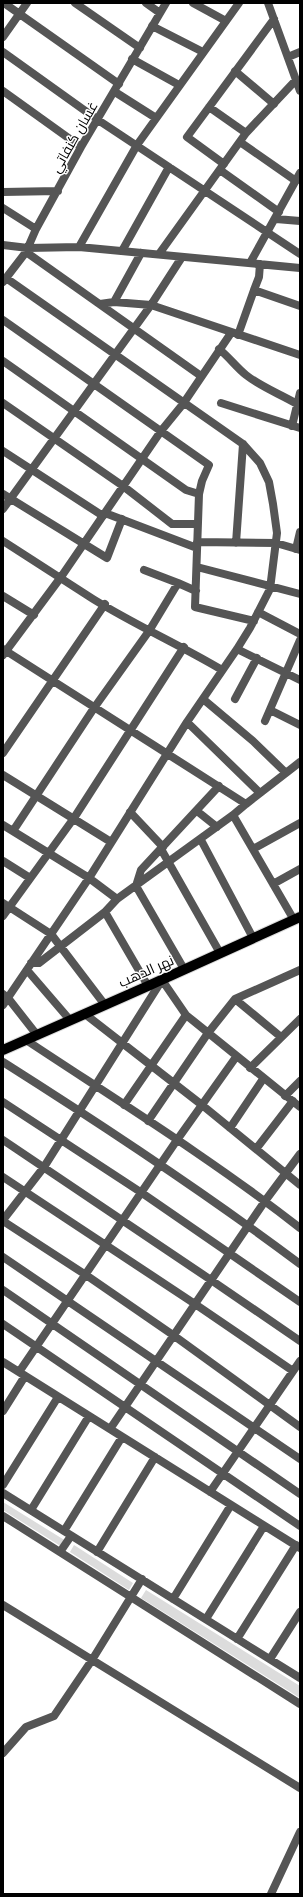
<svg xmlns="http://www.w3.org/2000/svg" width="303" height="1897" viewBox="0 0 303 1897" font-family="'DM Sans',Cairo,sans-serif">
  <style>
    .green { fill: #dcdcdc }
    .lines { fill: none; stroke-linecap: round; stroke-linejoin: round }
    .major-casing { stroke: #dbdbdb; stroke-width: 12 }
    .minor { stroke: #555; stroke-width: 8 }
    .major { stroke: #000; stroke-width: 10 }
    .labels { text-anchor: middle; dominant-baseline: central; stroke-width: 3; stroke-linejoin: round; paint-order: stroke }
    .street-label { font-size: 14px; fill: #000; stroke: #fff }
  </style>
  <rect width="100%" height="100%" fill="#fff"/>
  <path class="green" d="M 3,1502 L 66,1541 L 62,1547 L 3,1510 Z
    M 74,1545 L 133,1583 L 129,1590 L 70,1552 Z
    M 146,1590 L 300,1686 L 300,1698 L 141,1598 Z"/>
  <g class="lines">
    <g class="major-casing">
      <path id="major" d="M 3,1050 L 148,986 L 300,917"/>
    </g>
    <path class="minor" d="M 4,3 L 119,84
      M 75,3 L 140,48
      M 146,3 L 160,13
      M 193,3 L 226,21
      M 268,3 L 300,91
      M 152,26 L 203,52
      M 3,37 L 27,3
      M 3,52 L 98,120 L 300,254
      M 288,57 L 300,52
      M 132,59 L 179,85
      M 235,71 L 274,104
      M 3,91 L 81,147
      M 115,92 L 156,118
      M 209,107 L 246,133
      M 240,142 L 296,181
      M 224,164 L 187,137 L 274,19
      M 220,170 L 279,212
      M 3,192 L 58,191
      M 3,208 L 36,229
      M 276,219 L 300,221
      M 3,245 L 28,248 L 79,247 L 300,268
      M 79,247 L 137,145 L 239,3
      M 122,251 L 169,167
      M 26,252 L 201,376
      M 159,254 L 246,133 L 296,80
      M 250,263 L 300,173
      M 3,282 L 26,252 L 36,229 L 81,147 L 166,3
      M 254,290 L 259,277 L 260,264
      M 114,302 L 141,253
      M 100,304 L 114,302 L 151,305 L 300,355
      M 3,320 L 209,465 L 202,481 L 199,494 L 195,607 L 254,621
      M 238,335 L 254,290 L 300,306
      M 219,349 C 229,357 236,367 246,375 C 261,387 280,394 297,404
      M 3,361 L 186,490 L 199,494
      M 3,403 L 123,486 L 172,524 L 197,524
      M 221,403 L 300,428
      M 292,426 L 300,393
      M 3,451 L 103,516
      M 3,494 L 107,558 L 122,519
      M 3,509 L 151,305 L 182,257
      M 105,513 L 197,548
      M 3,541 C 33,560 63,580 93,599 C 135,625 180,645 222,670
      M 197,542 L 276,543 L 300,550
      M 236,543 L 243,444
      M 296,549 L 300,532
      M 197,567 L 300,594
      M 144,570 L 178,583
      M 3,596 L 34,615
      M 258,612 L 300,634
      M 3,649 L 246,804 L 233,815 L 294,920
      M 237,649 L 300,680
      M 3,655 L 61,577 L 161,431 L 183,404 L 231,333
      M 203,699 L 253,741 L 286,773
      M 235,699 L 257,658
      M 270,710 L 300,725
      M 265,721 L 300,640
      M 187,722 L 260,793
      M 3,753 L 105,604
      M 3,775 L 111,842
      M 246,804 L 300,762
      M 197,811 L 217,827
      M 130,812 L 163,847
      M 3,825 L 89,878 L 117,899
      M 13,831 L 94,708 L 149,631 L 178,583 L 196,591
      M 201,840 L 253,938
      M 161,849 L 220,953
      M 253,849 L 300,823
      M 3,861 L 30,878
      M 273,884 L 300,869
      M 3,903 L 51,934 L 105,1005
      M 105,912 L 148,986
      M 3,916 L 74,818 L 184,647
      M 31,963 L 39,963 L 105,912 L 117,899 L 233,815
      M 184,969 L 136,886 L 141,870 L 219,786
      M 27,970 L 70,1020
      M 3,994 L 8,998 L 37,1035
      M 235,999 L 281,1037
      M 3,1005 L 89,878 L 187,722 L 237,649 L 250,628 L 270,589 L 277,533 L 273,504 L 269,482 L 260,463 L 243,444 L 6,278
      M 85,1014 L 202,1105 L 300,1185
      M 26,1040 C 118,1101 213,1160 300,1228
      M 3,1062 C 104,1126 204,1192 300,1264
      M 250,1068 L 300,1019
      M 285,1096 L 300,1081
      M 3,1102 L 142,1193 L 300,1302
      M 124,1105 L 186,1015
      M 148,1121 L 208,1033 L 235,999 L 300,970
      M 230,1128 L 263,1079
      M 3,1140 L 211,1280 L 300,1341
      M 256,1149 L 293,1101
      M 3,1177 L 195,1304 L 293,1371
      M 3,1220 L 44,1167 L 162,980 L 186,1015 L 300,1107
      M 3,1221 L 86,1275 L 173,1335 L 300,1427
      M 3,1257 L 300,1459
      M 3,1290 L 300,1494
      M 3,1324 L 300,1526
      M 3,1362 L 300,1548
      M 19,1372 L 177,1140 L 236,1057
      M 3,1411 L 25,1376
      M 110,1429 L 265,1201 L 300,1154
      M 3,1485 L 58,1397
      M 210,1492 L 300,1361
      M 3,1493 L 300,1678
      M 31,1510 L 89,1416
      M 3,1516 L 300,1704
      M 64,1531 L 122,1437
      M 60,1552 L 71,1536
      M 97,1552 L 155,1457
      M 173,1599 L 231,1505
      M 3,1605 L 300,1788
      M 206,1619 L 264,1526
      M 237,1639 L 296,1545
      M 270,1659 L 300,1612
      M 3,1753 L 26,1727 L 54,1716 L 92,1660 L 142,1579
      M 271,1894 L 300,1832"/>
    <use href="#major" class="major"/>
  </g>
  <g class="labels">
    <g class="street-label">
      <text transform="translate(74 137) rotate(-60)">غسان كنفاتي</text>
      <text transform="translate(146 971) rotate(-24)">نهر الدهب</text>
    </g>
  </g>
  <rect width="303" height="1897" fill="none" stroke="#000000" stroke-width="8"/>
</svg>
